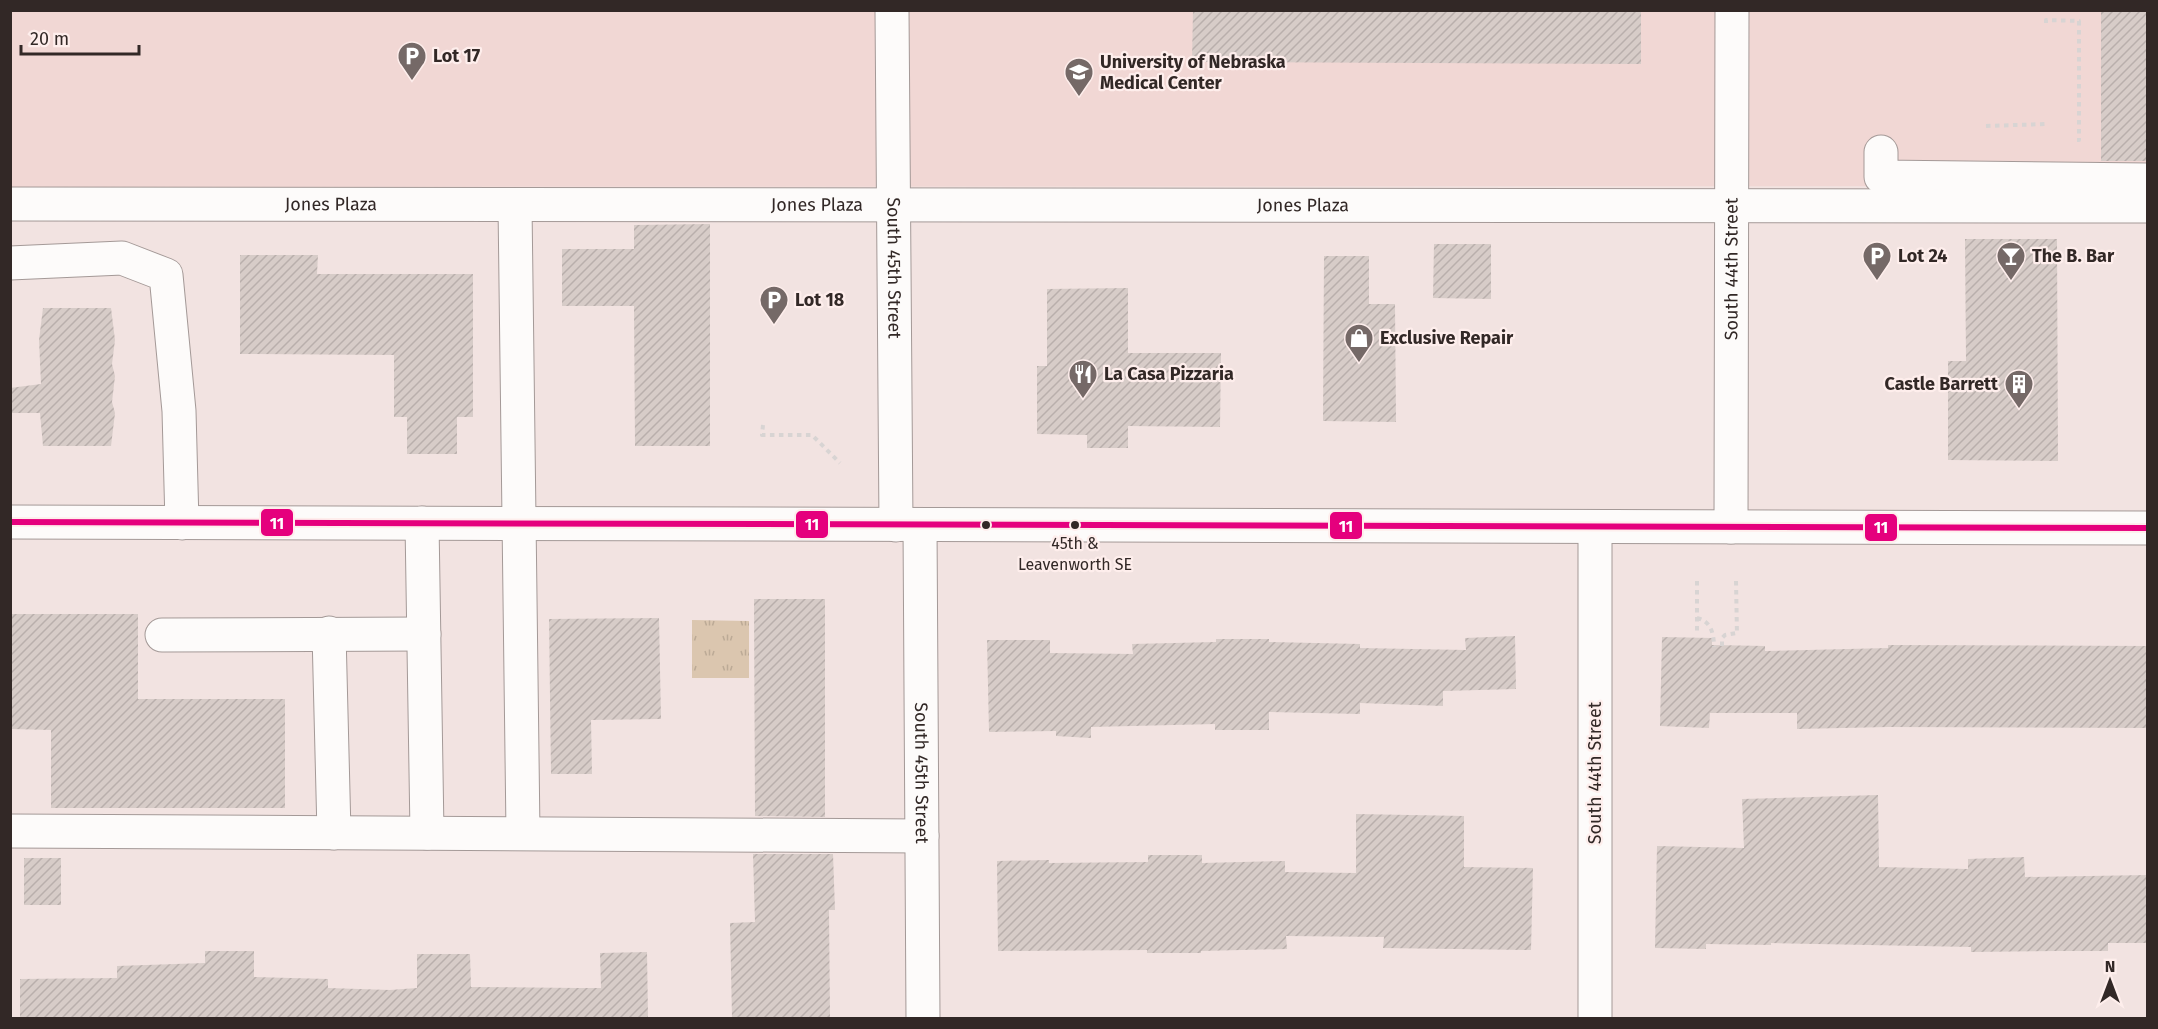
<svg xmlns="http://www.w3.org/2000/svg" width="2158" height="1029" viewBox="0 0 2158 1029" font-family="'Fira Sans',sans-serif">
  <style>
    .built { fill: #f1d7d4 }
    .grass { fill: url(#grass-tufts) }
    .building { fill: url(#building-hatch) }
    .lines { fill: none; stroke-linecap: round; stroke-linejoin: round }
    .minor-casing { stroke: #a49997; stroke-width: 35 }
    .major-casing { stroke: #a49997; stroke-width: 35 }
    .path { stroke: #d8d4d3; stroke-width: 4; stroke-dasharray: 4.5 4.5; stroke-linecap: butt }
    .minor { stroke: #fdfbfa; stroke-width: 33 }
    .major { stroke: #fdfbfa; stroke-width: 33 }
    .bus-1-casing { stroke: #feeeec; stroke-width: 10 }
    .bus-1 { stroke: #e5007d; stroke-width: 6 }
    .bus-dot { fill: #322826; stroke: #feeeec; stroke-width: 2 }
    .labels { text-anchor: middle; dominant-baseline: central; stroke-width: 4.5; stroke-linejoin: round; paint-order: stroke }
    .bus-label { font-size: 16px; fill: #322826; stroke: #feeeec }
    .poi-label { font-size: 18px; font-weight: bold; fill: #322826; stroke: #feeeec; text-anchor: start }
    .street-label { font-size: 18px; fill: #322826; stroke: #feeeec }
    .line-badge { stroke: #feeeec; stroke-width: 2 }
    .badge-label { font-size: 16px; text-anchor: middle; font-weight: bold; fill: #fff }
  </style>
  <defs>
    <pattern id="grass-tufts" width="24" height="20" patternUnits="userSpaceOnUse" patternTransform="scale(1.5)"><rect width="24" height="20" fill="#dbc6af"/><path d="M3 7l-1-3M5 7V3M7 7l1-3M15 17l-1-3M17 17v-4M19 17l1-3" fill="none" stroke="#bcaa96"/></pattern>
    <pattern id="building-hatch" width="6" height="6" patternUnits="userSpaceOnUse" patternTransform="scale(1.5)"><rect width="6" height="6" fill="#d7ccc8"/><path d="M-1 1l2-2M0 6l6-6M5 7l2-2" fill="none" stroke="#b9afac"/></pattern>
  </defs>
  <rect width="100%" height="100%" fill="#f2e3e1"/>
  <path class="built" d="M 10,11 L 2147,11 L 2147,186 L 11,187 Z"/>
  <path class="grass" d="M 692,620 L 749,621 L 749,678 L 692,678 Z"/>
  <path class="building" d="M 1193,10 L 1641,10 L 1641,64 L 1192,62 Z
    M 2101,10 L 2148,10 L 2148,161 L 2101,161 Z
    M 710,224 L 710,446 L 635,446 L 634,306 L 562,306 L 562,249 L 634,249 L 634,225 Z
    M 1965,239 L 2057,239 L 2058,461 L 1948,460 L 1948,361 L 1966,361 Z
    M 1434,244 L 1491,244 L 1491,299 L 1433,298 Z
    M 240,255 L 318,255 L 317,274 L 473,274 L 473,417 L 457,417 L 457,454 L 407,454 L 407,417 L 394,417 L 394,355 L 240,354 Z
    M 1324,256 L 1369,256 L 1369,304 L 1395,304 L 1396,422 L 1323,421 Z
    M 1128,288 L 1128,353 L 1221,353 L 1220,427 L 1128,426 L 1128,448 L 1087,448 L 1087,435 L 1037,434 L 1037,366 L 1047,366 L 1047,289 Z
    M 43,308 L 111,308 L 115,340 L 112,364 L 115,376 L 112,402 L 115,413 L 111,446 L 43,446 L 40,413 L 10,413 L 10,388 L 41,384 L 39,340 Z
    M 754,599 L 825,599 L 825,817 L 755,816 Z
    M 10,614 L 138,614 L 138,699 L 285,699 L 285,808 L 51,808 L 51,730 L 10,729 Z
    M 659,618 L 661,719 L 591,720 L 592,774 L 551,774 L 549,619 Z
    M 1515,636 L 1516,689 L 1443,691 L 1443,706 L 1360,703 L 1360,714 L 1269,712 L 1269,730 L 1215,730 L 1215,724 L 1091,727 L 1091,738 L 1056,736 L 1056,731 L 989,732 L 987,640 L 1050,640 L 1050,653 L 1133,654 L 1132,644 L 1216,642 L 1216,639 L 1269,639 L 1269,642 L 1360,644 L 1360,648 L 1466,650 L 1465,638 Z
    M 1662,637 L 1712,638 L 1712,645 L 1765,646 L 1765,651 L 1888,648 L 1888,645 L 2148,646 L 2148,728 L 1888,727 L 1797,729 L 1797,713 L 1710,713 L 1709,728 L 1660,726 Z
    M 1878,795 L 1879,867 L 1968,869 L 1968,859 L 2024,857 L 2025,877 L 2148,875 L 2148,943 L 2108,943 L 2108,951 L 2057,951 L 1971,952 L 1971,947 L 1771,943 L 1771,945 L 1706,944 L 1706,949 L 1655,948 L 1657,846 L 1744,848 L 1742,799 Z
    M 1356,814 L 1464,816 L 1464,867 L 1533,868 L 1531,950 L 1383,948 L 1384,937 L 1286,936 L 1287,949 L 1201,951 L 1201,953 L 1147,953 L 1147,950 L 998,951 L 997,861 L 1049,860 L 1049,863 L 1148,862 L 1148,855 L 1202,855 L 1202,863 L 1285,861 L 1285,872 L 1356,873 Z
    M 753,854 L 833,854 L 835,910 L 829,910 L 830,1018 L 732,1018 L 730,923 L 755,922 Z
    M 24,858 L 61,858 L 61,905 L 24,905 Z
    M 205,951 L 254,951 L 254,977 L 328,979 L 328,988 L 390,990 L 417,988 L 417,954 L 470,954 L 471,987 L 578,988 L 601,988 L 600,953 L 647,952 L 648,1018 L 20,1018 L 20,979 L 117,978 L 117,966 L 205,963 Z"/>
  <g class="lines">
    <g class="minor-casing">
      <g id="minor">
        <path id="s1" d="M 892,10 L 896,525"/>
        <path d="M 1881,152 L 1881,177 L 2148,180"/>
        <path id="s2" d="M 10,204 L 2148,206"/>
        <path d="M 515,205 L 523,833"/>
        <path d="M 10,263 L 122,258 L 166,275 L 179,411 L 182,523"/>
        <path d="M 422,523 L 427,833"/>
        <path id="s3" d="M 920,525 L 923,1018"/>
        <path d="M 1595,527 L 1595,1018"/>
        <path id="s4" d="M 1731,527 L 1732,10"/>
        <path d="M 329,633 L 334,833"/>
        <path d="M 162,635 L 424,634"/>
        <path d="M 10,831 L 922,836"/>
      </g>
    </g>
    <g class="major-casing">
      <path id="major" d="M 10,522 L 2148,528"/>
    </g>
    <path class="path" d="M 2046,23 L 2046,20 L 2079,21 L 2079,140 L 2077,140
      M 1986,126 L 2046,124
      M 763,425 L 762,435 L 812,435 L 840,463
      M 1697,581 L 1697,632
      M 1736,581 L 1737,635
      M 1697,618 C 1711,621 1714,634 1714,647
      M 1722,646 L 1722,638 L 1725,635 L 1737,633"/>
    <use href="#minor" class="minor"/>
    <use href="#major" class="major"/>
    <g class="bus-1-casing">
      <path id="bus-1" d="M 10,522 L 2148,528"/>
    </g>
    <use href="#bus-1" class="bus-1"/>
  </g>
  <defs>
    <g id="parking-pin" transform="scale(1.5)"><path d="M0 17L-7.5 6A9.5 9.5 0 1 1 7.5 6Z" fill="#756967" stroke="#feeeec"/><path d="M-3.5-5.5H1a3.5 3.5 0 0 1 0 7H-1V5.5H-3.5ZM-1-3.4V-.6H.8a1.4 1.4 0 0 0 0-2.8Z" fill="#fff"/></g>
    <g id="university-pin" transform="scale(1.5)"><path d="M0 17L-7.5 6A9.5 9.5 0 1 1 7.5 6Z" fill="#756967" stroke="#feeeec"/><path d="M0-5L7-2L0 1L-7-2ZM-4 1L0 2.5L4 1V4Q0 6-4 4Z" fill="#fff"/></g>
    <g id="bar-pin" transform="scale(1.5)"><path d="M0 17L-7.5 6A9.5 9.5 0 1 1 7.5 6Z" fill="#756967" stroke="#feeeec"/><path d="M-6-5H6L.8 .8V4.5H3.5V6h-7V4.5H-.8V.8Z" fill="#fff"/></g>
    <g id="shop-pin" transform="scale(1.5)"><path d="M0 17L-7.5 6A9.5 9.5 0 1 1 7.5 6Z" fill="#756967" stroke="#feeeec"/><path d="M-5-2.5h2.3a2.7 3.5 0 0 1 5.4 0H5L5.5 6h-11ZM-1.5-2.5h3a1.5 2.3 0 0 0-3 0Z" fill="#fff"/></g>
    <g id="restaurant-pin" transform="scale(1.5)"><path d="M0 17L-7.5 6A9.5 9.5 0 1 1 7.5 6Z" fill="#756967" stroke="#feeeec"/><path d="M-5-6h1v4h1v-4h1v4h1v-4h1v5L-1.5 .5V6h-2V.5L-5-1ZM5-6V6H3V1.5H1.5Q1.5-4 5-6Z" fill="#fff"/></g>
    <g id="building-pin" transform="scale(1.5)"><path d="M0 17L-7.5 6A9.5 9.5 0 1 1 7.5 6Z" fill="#756967" stroke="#feeeec"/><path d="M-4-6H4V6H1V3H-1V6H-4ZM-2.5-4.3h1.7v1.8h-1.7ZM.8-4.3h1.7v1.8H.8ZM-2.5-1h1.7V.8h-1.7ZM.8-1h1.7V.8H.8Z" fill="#fff"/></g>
  </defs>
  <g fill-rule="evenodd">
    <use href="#parking-pin" x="412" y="56"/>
    <use href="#university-pin" x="1079" y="72"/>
    <use href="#parking-pin" x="1877" y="256"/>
    <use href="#bar-pin" x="2011" y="256"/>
    <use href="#parking-pin" x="774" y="300"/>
    <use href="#shop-pin" x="1359" y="338"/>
    <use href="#restaurant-pin" x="1083" y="374"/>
    <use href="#building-pin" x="2019" y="384"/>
  </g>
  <g class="bus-dot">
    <circle cx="986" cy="525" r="5"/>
    <circle cx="1075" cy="525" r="5"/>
  </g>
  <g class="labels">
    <g class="bus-label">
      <text x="1075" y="543">45th &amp;<tspan x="1075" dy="21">Leavenworth SE</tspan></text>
    </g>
    <g class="poi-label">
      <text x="433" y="56">Lot 17</text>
      <text x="1100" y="62">University of Nebraska<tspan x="1100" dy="21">Medical Center</tspan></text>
      <text x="1898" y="256">Lot 24</text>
      <text x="2032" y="256">The B. Bar</text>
      <text x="795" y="300">Lot 18</text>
      <text x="1380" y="338">Exclusive Repair</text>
      <text x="1104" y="374">La Casa Pizzaria</text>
      <text x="1998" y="384" text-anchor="end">Castle Barrett</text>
    </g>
    <g class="street-label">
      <text stroke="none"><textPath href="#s2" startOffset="321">Jones Plaza</textPath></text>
      <text stroke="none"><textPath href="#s2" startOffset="807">Jones Plaza</textPath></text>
      <text stroke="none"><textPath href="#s2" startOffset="1293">Jones Plaza</textPath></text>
      <text stroke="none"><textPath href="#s1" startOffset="258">South 45th Street</textPath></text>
      <text stroke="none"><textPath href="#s4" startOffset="258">South 44th Street</textPath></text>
      <text stroke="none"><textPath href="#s3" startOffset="248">South 45th Street</textPath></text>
      <text transform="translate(1595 773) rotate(-90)">South 44th Street</text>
    </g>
  </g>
  <g class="line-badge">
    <rect x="260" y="508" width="34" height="29" rx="6" fill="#e5007d"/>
    <rect x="795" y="510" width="34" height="29" rx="6" fill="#e5007d"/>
    <rect x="1329" y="511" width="34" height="29" rx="6" fill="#e5007d"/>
    <rect x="1864" y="513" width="34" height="29" rx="6" fill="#e5007d"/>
  </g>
  <g class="badge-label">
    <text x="277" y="529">11</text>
    <text x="812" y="530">11</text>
    <text x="1346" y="532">11</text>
    <text x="1881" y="533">11</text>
  </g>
  <rect width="2158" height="1029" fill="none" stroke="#322826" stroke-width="24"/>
  <g transform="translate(2110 981)" stroke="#feeeec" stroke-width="4.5" paint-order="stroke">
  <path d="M0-4.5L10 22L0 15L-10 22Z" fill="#322826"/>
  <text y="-9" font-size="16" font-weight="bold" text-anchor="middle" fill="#322826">N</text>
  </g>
  <path d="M21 45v9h118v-9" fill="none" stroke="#322826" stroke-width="3"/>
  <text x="30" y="45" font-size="18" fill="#322826" stroke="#feeeec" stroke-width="4.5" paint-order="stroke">20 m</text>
</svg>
